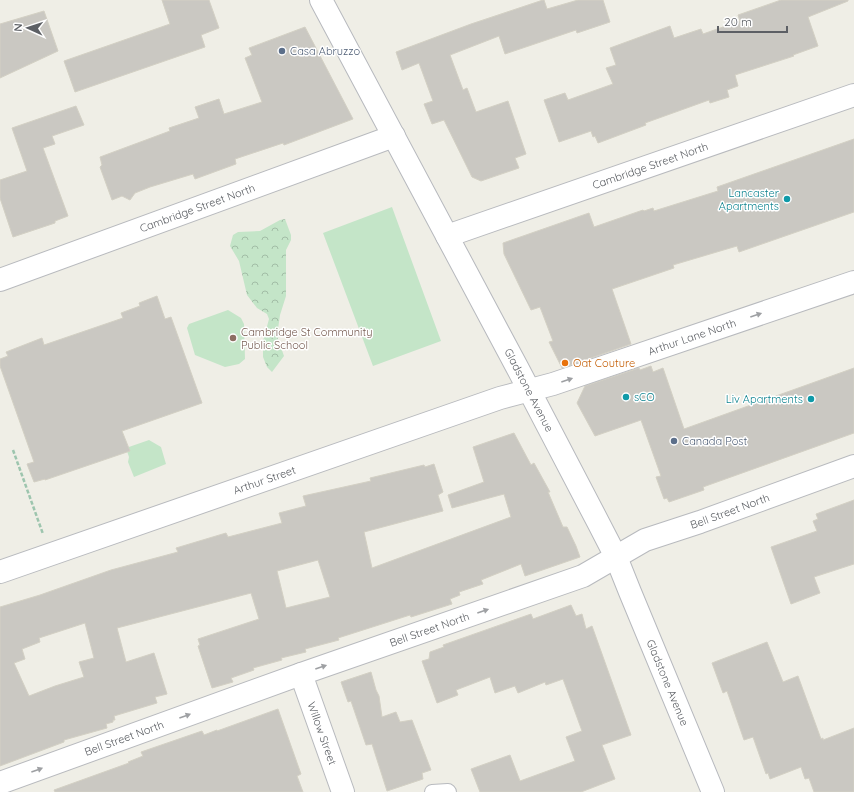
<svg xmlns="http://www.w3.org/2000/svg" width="854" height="792" viewBox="0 0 854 792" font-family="Quicksand,sans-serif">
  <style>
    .green { fill: #c4e5c8 }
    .forest { fill: url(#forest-crowns) }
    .building { fill: #cac8c2; stroke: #d3d0c4; fill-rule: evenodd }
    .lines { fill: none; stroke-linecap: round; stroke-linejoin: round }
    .service-casing { stroke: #b8babe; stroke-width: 16 }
    .minor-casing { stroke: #b8babe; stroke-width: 24 }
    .secondary-casing { stroke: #b7b9be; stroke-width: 24 }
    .path { stroke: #9dc5ae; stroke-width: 2.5; stroke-dasharray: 4 2; stroke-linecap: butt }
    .service { stroke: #fff; stroke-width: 14 }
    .minor { stroke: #fff; stroke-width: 22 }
    .secondary { stroke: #fff; stroke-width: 22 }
    .oneway { fill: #9ea0a3 }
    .service-dot { fill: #5c6f8a; stroke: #fff; stroke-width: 1.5 }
    .culture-dot { fill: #0f9aa8; stroke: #fff; stroke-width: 1.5 }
    .education-dot { fill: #8d6e63; stroke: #fff; stroke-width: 1.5 }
    .food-dot { fill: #e8710a; stroke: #fff; stroke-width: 1.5 }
    .labels { text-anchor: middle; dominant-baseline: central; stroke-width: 3; stroke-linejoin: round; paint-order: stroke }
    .service-label { font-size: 11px; fill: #4e5e75; stroke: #fff; text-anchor: start }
    .street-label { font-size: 11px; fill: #5d6065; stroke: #fff }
    .culture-label { font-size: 11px; fill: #0d838f; stroke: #fff; text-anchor: end }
    .education-label { font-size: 11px; fill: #785e54; stroke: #fff; text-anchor: start }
    .food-label { font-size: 11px; fill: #c56008; stroke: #fff; text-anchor: start }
  </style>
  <defs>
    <pattern id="forest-crowns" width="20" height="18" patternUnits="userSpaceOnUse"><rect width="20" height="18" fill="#c4e5c8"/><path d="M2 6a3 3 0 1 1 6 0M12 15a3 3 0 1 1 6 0" fill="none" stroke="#a2bda6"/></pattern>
  </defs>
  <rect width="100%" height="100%" fill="#efeee6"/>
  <path class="green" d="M 392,207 L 441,341 L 373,366 L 323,233 Z
    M 228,310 L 241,318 L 244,324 L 245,359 L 239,364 L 225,367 L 195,355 L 187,328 L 189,324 Z
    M 149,440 L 161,447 L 166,464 L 134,477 L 128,462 L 129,457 L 126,448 Z"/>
  <path class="forest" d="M 285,219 L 291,235 L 291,240 L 286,250 L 286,296 L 280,315 L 277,336 L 284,356 L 272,372 L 267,367 L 263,357 L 263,341 L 269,319 L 267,314 L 257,308 L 247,295 L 239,261 L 230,246 L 233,235 L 238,232 L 260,231 L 280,220 Z"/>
  <path class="building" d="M 162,0 L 209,0 L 219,28 L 201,35 L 205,47 L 75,92 L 64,61 L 170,24 Z
    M 543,0 L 544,0 L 547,9 L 578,0 L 603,0 L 610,22 L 577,33 L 576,30 L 505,54 L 499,36 L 450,55 L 463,90 L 467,88 L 476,112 L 508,101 L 526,154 L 515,158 L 519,168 L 481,181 L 472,177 L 444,120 L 432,124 L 424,104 L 433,101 L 419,63 L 402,70 L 396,52 L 471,24 Z
    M 781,0 L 848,0 L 848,1 L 808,17 L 818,46 L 793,55 L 794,56 L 735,75 L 738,86 L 727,90 L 729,97 L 710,103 L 709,100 L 645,123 L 646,125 L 598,143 L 595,136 L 593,137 L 591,131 L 559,142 L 544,100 L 565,93 L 568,100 L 613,84 L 606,68 L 616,65 L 610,48 L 670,26 L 674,38 L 701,29 L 703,34 L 740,21 L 738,15 Z
    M 44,11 L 58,51 L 0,78 L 0,24 Z
    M 305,27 L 353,119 L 284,145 L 283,143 L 235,159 L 236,164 L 195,179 L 193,174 L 150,187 L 135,193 L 130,200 L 122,196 L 112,200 L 100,167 L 102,165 L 100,157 L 170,131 L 169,128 L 199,118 L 195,107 L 219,99 L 224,114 L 262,102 L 245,58 L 252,55 L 249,48 Z
    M 76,106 L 84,125 L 52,136 L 55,144 L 43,148 L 68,216 L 55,221 L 55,223 L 13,237 L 0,198 L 0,180 L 27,171 L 12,128 Z
    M 854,139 L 854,212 L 739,252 L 737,246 L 673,265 L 674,268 L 612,289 L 631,344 L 562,368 L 549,342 L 553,341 L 540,307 L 531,310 L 504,254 L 503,243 L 589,213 L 594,227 L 643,210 L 644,211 L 653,208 L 654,211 L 718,191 L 717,187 Z
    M 157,296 L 165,319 L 171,317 L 202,403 L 122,431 L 130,451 L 45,480 L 45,479 L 34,482 L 27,464 L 34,462 L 0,366 L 0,359 L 8,356 L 6,352 L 42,338 L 44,345 L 123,318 L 121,313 L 140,306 L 139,303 Z
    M 651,366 L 653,372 L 663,368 L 684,429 L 854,368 L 854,433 L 703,487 L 704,490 L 669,502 L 667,498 L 664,499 L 656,477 L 661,476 L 641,420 L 595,436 L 577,403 L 585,386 L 639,368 L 640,370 Z
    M 514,433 L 531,465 L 534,463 L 550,492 L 548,492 L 563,527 L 567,527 L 576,546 L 580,557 L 525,576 L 521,564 L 481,580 L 483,584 L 459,592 L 460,595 L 450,599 L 452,604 L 411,617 L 410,615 L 338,638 L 339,640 L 305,649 L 306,652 L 281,658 L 282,660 L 253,668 L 254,670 L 231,678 L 233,682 L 212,688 L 198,646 L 200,645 L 198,639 L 259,619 L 251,593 L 117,628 L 126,662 L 154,653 L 167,694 L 155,697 L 157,703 L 114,716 L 115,720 L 113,720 L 113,722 L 106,724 L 107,728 L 64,740 L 64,742 L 0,766 L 0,607 L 40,595 L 111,570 L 178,552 L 176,548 L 226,533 L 228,537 L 282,523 L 279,513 L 306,506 L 303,496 L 371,481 L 370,478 L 424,465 L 425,467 L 434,464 L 443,492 L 438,495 L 443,511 L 364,532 L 372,568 L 511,517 L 504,494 L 452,508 L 448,495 L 484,482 L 473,447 ZM 318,560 L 330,597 L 286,608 L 277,571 ZM 85,623 L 94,658 L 79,662 L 84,677 L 55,686 L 29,696 L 14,663 L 25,659 L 22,649 L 40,642 L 39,638 Z
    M 854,500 L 854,564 L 814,577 L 820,593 L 791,604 L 771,547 L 817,531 L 813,521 L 818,519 L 816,514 Z
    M 571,605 L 576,616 L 582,614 L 586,629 L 592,626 L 631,735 L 602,745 L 615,779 L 581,792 L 480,792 L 471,769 L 510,755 L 520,781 L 575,761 L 566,737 L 582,731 L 563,679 L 546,685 L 545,682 L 518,693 L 515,686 L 495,693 L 490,677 L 456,690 L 458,695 L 437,703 L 422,661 L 429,659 L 430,652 L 444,647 L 443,645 L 531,614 L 533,619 Z
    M 767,642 L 783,682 L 798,676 L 821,739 L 823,738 L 823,740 L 854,728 L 854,792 L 814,792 L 809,778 L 805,779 L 801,767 L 770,779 L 768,773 L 766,774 L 753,737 L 744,740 L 727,691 L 723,693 L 712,663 Z
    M 371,672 L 376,690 L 379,696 L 382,717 L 396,712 L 400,722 L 412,720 L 431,770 L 422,773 L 423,779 L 387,791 L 372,744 L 366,745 L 351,701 L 348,702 L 341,682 Z
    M 278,709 L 301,774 L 297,776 L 303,792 L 55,792 L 54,790 L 129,763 L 128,762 L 143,756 L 141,752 L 202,731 L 204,735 L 217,730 L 217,731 Z"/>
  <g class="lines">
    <g class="service-casing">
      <path id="service" d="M 432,792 L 448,791 L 449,792"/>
    </g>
    <g class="minor-casing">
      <g id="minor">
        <path id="s1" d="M 447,236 L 854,95"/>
        <path id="s2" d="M 0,280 L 394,136"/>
        <path id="s3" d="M 0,572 L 500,398 L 553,384 L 854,282"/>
        <path id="s4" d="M 301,674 L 343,792"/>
        <path id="s5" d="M 0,783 L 301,674 L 583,576 L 645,540 L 700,522 L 854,466"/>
      </g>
    </g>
    <g class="secondary-casing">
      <g id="secondary">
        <path id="s6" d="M 321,0 L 518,369 L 599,524 L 616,557 L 630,592 L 713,792"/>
      </g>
    </g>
    <path class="path" d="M 13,450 L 43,534"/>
    <use href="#service" class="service"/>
    <use href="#minor" class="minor"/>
    <use href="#secondary" class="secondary"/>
  </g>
  <defs><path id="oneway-solid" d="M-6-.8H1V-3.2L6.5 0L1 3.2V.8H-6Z"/></defs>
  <g class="oneway">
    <use href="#oneway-solid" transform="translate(756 315) rotate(-19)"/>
    <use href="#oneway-solid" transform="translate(567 380) rotate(-19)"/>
    <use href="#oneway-solid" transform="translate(483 611) rotate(-19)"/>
    <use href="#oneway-solid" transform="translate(321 667) rotate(-19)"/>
    <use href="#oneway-solid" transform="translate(185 716) rotate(-20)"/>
    <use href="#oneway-solid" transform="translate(37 770) rotate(-20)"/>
  </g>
  <g class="service-dot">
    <circle cx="282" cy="51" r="4"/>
    <circle cx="674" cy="441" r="4"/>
  </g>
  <g class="culture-dot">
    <circle cx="787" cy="199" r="4"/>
    <circle cx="626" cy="397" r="4"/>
    <circle cx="811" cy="399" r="4"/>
  </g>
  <circle class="education-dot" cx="233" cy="338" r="4"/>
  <circle class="food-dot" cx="565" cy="363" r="4"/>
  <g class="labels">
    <g class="service-label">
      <text x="290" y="51">Casa Abruzzo</text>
      <text x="682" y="441">Canada Post</text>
    </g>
    <g class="street-label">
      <text stroke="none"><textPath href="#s1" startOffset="215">Cambridge Street North</textPath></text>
      <text stroke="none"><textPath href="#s2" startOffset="210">Cambridge Street North</textPath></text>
      <text stroke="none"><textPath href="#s3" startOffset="731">Arthur Lane North</textPath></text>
      <text stroke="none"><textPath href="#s6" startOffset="442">Gladstone Avenue</textPath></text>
      <text stroke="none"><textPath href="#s3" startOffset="280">Arthur Street</textPath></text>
      <text stroke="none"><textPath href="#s5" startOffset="780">Bell Street North</textPath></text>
      <text stroke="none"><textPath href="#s5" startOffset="456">Bell Street North</textPath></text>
      <text stroke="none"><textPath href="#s6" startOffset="766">Gladstone Avenue</textPath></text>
      <text stroke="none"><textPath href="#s4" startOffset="63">Willow Street</textPath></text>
      <text stroke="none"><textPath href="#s5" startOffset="132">Bell Street North</textPath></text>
    </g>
    <g class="culture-label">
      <text x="779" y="193">Lancaster<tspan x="779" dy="13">Apartments</tspan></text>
      <text x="634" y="397" text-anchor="start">sCO</text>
      <text x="803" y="399">Liv Apartments</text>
    </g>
    <g class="education-label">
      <text x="241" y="332">Cambridge St Community<tspan x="241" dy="13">Public School</tspan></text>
    </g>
    <g class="food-label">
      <text x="573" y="363">Oat Couture</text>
    </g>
  </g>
  <g transform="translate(28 28) rotate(273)" stroke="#ffffff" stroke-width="3" paint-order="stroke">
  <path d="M0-3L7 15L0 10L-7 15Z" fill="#5d6065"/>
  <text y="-6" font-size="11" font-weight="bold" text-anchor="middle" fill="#5d6065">N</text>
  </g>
  <path d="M718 26v6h69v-6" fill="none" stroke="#5d6065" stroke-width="2"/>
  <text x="724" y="26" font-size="12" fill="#5d6065" stroke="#ffffff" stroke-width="3" paint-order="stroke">20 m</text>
</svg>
